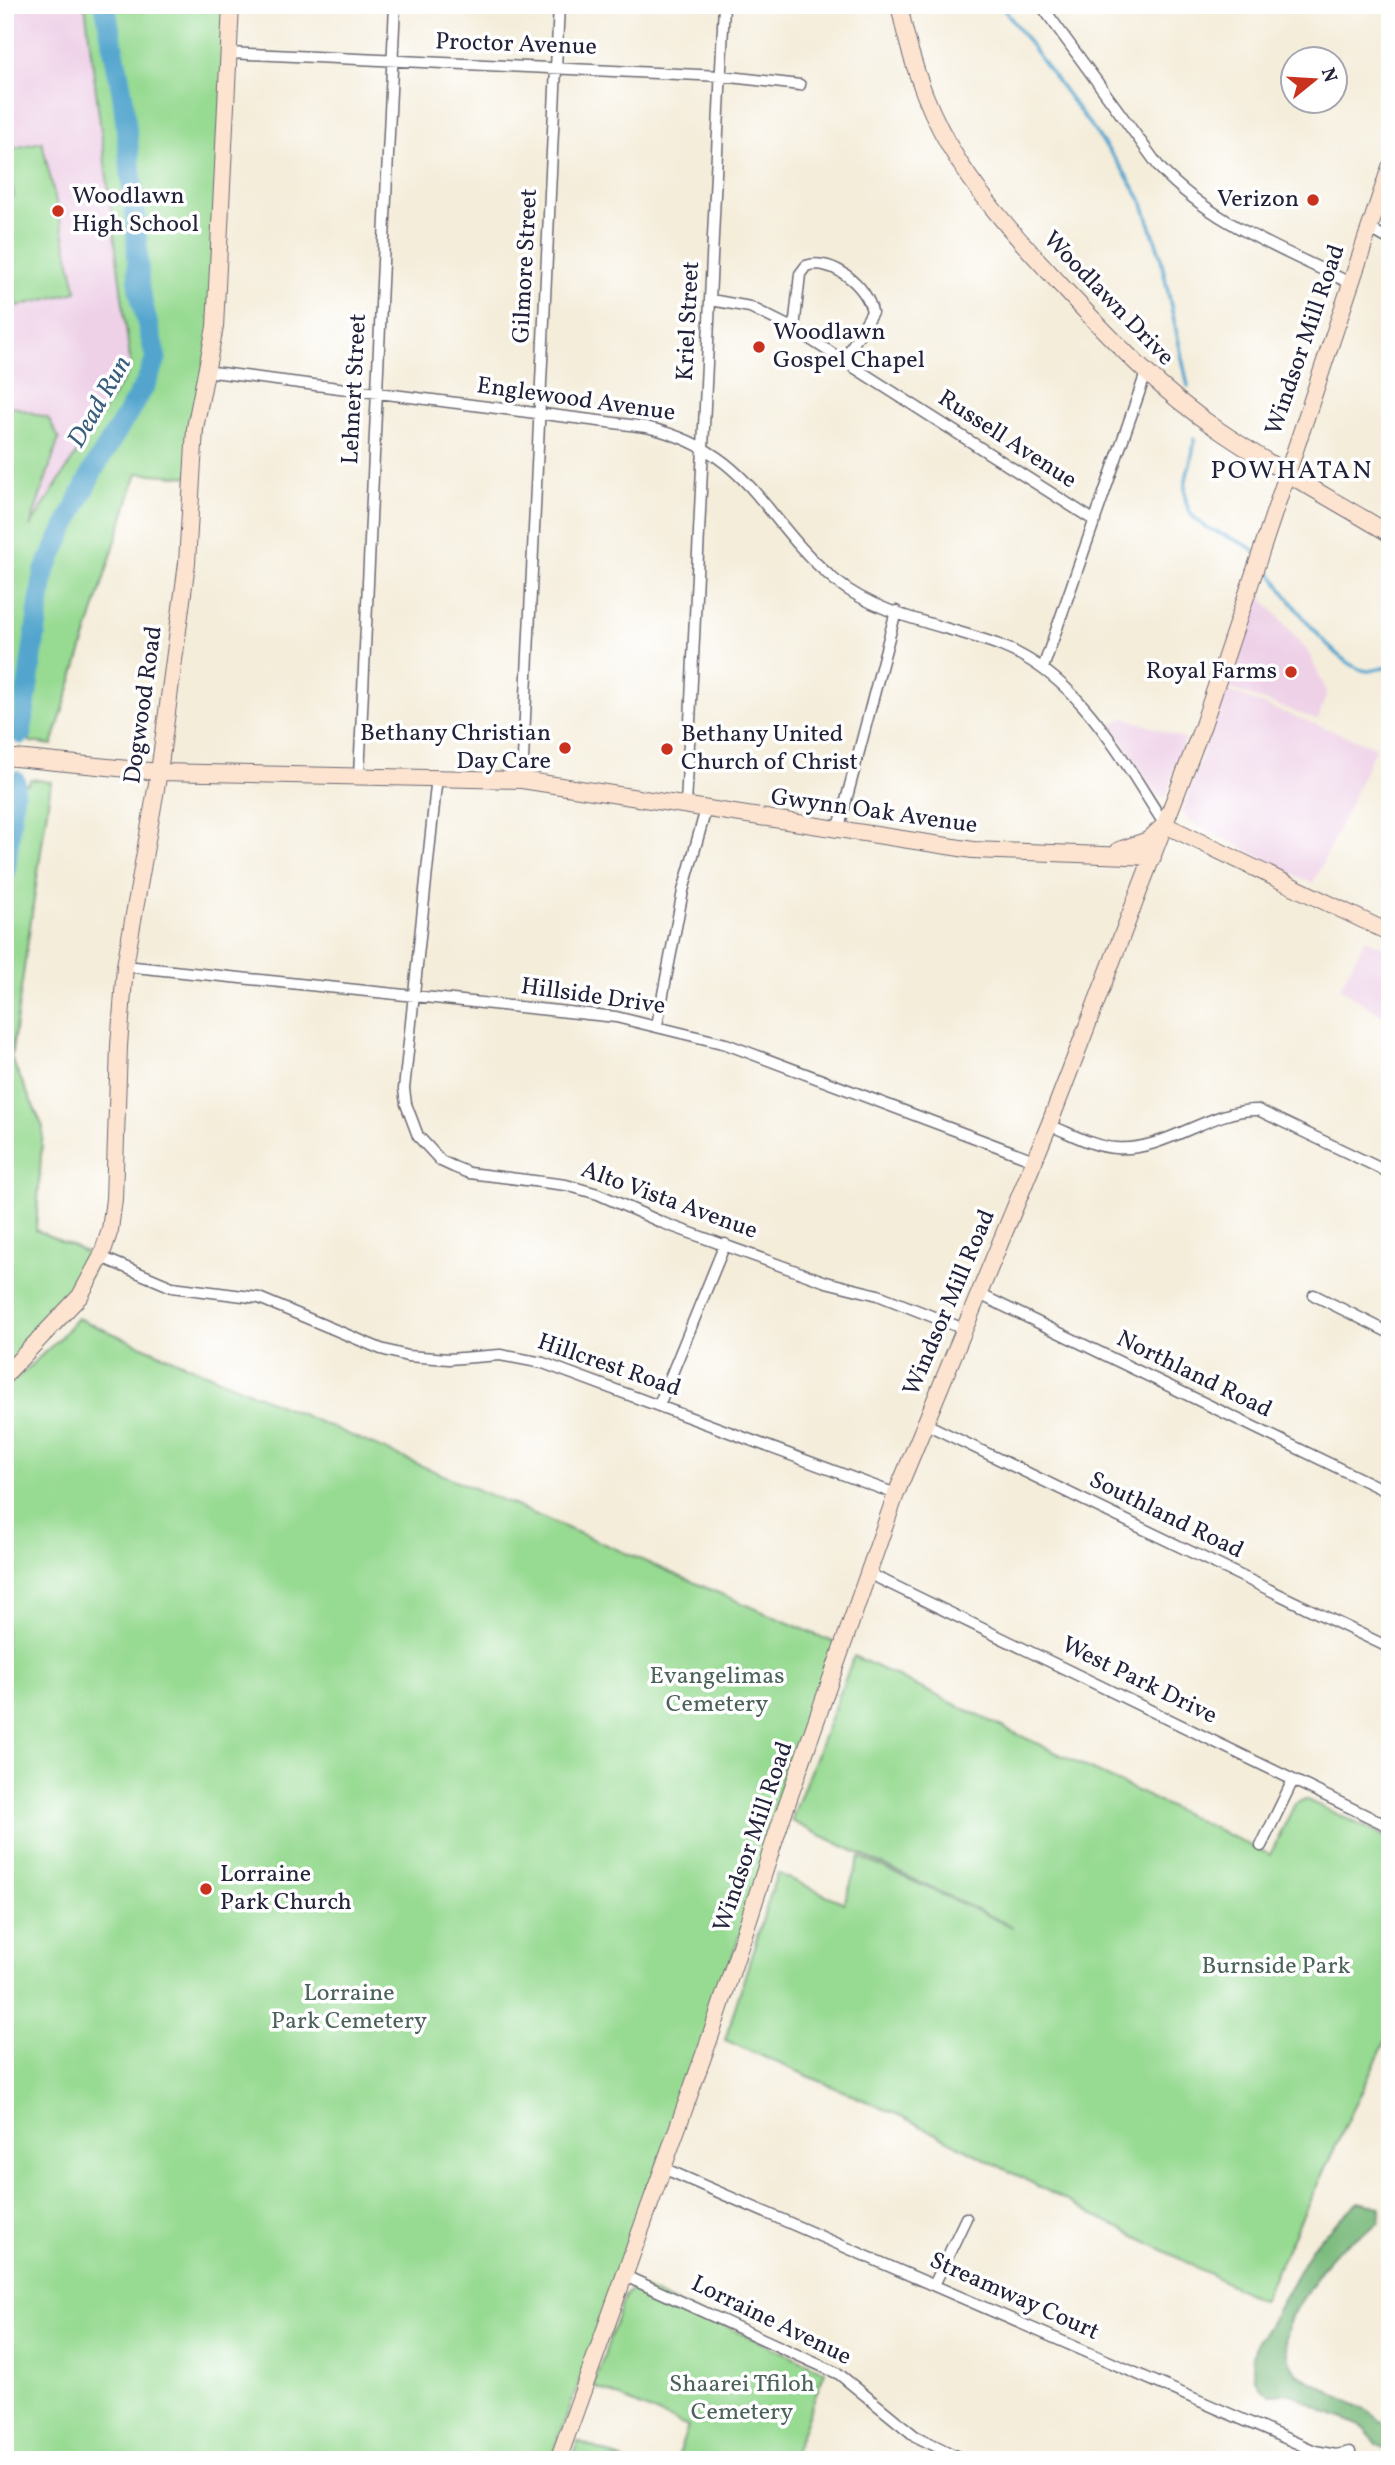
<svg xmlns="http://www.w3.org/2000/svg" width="1395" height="2465" viewBox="0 0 1395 2465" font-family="Vollkorn,serif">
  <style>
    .built { fill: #eed0e7 }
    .green { fill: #97da92; stroke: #5c7e66; stroke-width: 2 }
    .forest { fill: #79ba7c; stroke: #4e6e5c; stroke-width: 2 }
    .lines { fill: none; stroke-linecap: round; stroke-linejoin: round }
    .stream { stroke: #53a5ce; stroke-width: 3.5 }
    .river { stroke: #53a5ce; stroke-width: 21 }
    .street-casing { stroke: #6c6973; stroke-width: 13 }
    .secondary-casing { stroke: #6c6973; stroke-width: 18 }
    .street { stroke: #fff; stroke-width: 10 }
    .secondary { stroke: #fde4d1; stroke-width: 16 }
    .poi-dot { fill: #c8321e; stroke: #fff; stroke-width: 2.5 }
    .labels { text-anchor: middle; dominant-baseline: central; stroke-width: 7; stroke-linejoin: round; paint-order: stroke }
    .street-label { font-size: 24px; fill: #22223b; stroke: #fff }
    .poi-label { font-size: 24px; fill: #22223b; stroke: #fff; text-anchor: start }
    .park-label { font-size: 24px; fill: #4b6259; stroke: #fff }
    .water-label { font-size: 26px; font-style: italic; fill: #385d7d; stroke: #fff }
    .neighbourhood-label { font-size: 26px; letter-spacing: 2px; fill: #22223b; stroke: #fff }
  </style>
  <rect width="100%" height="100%" fill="#fff"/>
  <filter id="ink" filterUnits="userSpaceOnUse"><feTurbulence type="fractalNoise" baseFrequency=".0143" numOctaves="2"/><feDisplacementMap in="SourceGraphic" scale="14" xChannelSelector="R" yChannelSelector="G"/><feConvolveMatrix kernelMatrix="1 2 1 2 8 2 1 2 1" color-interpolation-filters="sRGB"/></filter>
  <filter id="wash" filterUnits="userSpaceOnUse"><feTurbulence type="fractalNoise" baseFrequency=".00686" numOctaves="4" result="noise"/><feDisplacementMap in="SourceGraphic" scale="28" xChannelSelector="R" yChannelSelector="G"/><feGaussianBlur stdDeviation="1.57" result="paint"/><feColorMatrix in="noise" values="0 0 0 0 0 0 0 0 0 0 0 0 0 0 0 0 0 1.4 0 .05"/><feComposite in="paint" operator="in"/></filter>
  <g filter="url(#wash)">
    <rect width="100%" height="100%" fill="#f4edda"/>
    <path class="built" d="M 5,5 L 85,5 L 131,367 L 18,546 L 5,629 Z
      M 1257,596 L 1261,596 L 1308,652 L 1327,692 L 1318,720 L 1225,687 Z
      M 1224,690 L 1376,747 L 1313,884 L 1187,820 L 1183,810 Z
      M 1124,717 L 1185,739 L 1166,797 L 1157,796 L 1112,725 Z
      M 1365,939 L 1390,949 L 1390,1021 L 1340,988 Z"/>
    <path class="green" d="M 85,5 L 228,5 L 212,334 L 191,477 L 137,473 L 52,745 L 30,742 L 30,737 L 5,734 L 5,629 L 13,578 L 8,589 L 5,588 L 5,404 L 48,418 L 59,438 L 30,527 L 131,367 Z
      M 42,142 L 77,292 L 17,306 L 5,257 L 5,199 L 14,196 L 5,150 Z
      M 30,779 L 51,782 L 11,1058 L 43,1127 L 36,1230 L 99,1258 L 69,1310 L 5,1376 L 5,782 L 29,784 Z
      M 77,1318 L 840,1645 L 707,2030 L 551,2460 L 5,2460 L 5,1389 L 58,1340 Z
      M 854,1656 L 1270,1855 L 1295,1804 L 1305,1799 L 1390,1839 L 1390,2032 L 1262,2301 L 903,2117 L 725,2040 L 777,1873 L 844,1903 L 860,1857 L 1013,1927 L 791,1821 Z
      M 635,2285 L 825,2371 L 791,2460 L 676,2460 L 688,2427 L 593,2386 L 625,2296 Z
      M 578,2441 L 624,2460 L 571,2460 Z"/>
    <path class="forest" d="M 1358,2202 L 1381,2207 L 1379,2223 L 1333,2253 L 1291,2316 L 1285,2339 L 1290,2362 L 1297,2374 L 1362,2408 L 1390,2427 L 1390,2452 L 1377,2444 L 1366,2429 L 1345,2419 L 1325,2412 L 1292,2393 L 1270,2394 L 1261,2389 L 1255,2379 L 1252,2361 L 1257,2340 L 1268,2327 L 1313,2245 Z"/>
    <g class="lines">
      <path class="stream" d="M 1001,5 L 1121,167 L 1142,201 L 1160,254 L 1188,386
        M 1194,439 C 1195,455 1186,471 1185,487 C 1182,534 1229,530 1257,552
        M 1264,561 C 1279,587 1336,669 1368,671 C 1374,671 1383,667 1390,667"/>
      <path class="river" d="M 21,734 L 44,572 L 93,470 L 145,385 L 156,359 L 139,289 L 136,221 L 123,98 L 105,5
        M 5,873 L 15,781"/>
    </g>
  </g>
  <g filter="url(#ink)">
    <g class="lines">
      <g class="street-casing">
        <path id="street" d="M 1041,5 L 1160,168 C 1211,223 1284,250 1350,283
          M 229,53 L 721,76 L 800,85
          M 1369,228 L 1390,240
          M 711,300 L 750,307 L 794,329 L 1095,521
          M 794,329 L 800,274 L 806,266 C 833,257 868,287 872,312 L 844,360
          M 205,371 L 646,427 C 754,452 761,520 836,581 C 880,617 946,625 999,645 C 1080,676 1120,756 1165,825
          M 1043,668 L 1146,373
          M 359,776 L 395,5
          M 437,776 L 404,1089 L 406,1104 L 418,1136 L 441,1161 L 454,1167 L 469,1173 L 566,1185 L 598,1194 L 663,1223 L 826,1282 L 878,1295 L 964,1329
          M 522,780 L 559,5
          M 686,806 L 724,5
          M 838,831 L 896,611
          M 125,966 L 616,1017 L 726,1044 L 1034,1160
          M 657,1025 L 683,891 L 706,809
          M 1049,1125 C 1070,1133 1093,1147 1116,1148 C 1166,1152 1209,1109 1258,1110 L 1390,1173
          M 101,1257 L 172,1287 L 259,1298 L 381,1349 L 407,1356 L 449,1359 L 500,1355 L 543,1363 L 896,1494
          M 979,1294 L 1390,1493
          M 1314,1295 L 1390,1333
          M 659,1405 L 725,1244
          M 924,1423 L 1390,1648
          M 870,1574 L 1390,1827
          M 1261,1846 L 1293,1780
          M 663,2168 L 1315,2451 L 1336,2455 L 1350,2452
          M 623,2275 L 839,2374 L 915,2436 L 964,2460
          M 934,2285 L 966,2218"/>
      </g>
      <g class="secondary-casing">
        <path id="secondary" d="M 899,5 C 927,143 980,198 1072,297 C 1117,345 1162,392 1217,429 C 1272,467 1332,499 1390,534
          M 5,757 L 159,772 L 522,780 L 973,850 L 1153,857
          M 1165,825 L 1390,933
          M 1119,850 L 1148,840 L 1163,826
          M 5,1375 L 80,1296 L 101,1257 L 110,1230 L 114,1199 L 119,1046 L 125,966 L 159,772 L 187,563 L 195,428 L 215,327 L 231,5
          M 558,2460 L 712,2032 L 782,1818 L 896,1494 L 1049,1125 L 1203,725 L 1390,167"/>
      </g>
      <use href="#street" class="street"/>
      <use href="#secondary" class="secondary"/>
    </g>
  </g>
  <g class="poi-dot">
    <circle cx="1313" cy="200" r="7"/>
    <circle cx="58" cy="211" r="7"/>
    <circle cx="759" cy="347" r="7"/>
    <circle cx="1291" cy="672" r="7"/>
    <circle cx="565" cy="748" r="7"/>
    <circle cx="667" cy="749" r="7"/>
    <circle cx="206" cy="1889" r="7"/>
  </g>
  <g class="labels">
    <g class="street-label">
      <text transform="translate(516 45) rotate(2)">Proctor Avenue</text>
      <text transform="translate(526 266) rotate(-87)">Gilmore Street</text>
      <text transform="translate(1108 299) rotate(46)">Woodlawn Drive</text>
      <text transform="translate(689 321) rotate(-87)">Kriel Street</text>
      <text transform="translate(1306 340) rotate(-71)">Windsor Mill Road</text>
      <text transform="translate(355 389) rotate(-87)">Lehnert Street</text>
      <text transform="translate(576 400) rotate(8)">Englewood Avenue</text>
      <text transform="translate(1007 440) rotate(33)">Russell Avenue</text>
      <text transform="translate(144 705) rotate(-82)">Dogwood Road</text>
      <text transform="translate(874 812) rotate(8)">Gwynn Oak Avenue</text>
      <text transform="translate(593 997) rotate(8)">Hillside Drive</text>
      <text transform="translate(669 1201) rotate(20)">Alto Vista Avenue</text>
      <text transform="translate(950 1303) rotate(-67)">Windsor Mill Road</text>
      <text transform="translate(609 1366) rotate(19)">Hillcrest Road</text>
      <text transform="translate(1194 1375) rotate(26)">Northland Road</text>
      <text transform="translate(1166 1516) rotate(26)">Southland Road</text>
      <text transform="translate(1139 1681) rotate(26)">West Park Drive</text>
      <text transform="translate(754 1837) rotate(-71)">Windsor Mill Road</text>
      <text transform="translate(1014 2297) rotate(24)">Streamway Court</text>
      <text transform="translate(771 2321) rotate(26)">Lorraine Avenue</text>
    </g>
    <g class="poi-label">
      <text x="72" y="197">Woodlawn<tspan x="72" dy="28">High School</tspan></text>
      <text x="1299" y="200" text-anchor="end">Verizon</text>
      <text x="773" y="333">Woodlawn<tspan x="773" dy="28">Gospel Chapel</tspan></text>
      <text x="1277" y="672" text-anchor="end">Royal Farms</text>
      <text x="551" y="734" text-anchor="end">Bethany Christian<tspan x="551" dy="28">Day Care</tspan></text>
      <text x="681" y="735">Bethany United<tspan x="681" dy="28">Church of Christ</tspan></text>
      <text x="220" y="1875">Lorraine<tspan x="220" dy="28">Park Church</tspan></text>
    </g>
    <g class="park-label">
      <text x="717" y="1677">Evangelimas<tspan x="717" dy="28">Cemetery</tspan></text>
      <text x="1276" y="1967">Burnside Park</text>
      <text x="349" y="1994">Lorraine<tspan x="349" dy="28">Park Cemetery</tspan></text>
      <text x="742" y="2385">Shaarei Tfiloh<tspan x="742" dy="28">Cemetery</tspan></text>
    </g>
    <g class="water-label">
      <text transform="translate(100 402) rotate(-60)">Dead Run</text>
    </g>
    <g class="neighbourhood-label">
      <text x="1292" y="471">POWHATAN</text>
    </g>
  </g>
  <rect width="1395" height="2465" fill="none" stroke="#fff" stroke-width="28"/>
  <g transform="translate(1314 80) rotate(72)"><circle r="33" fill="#ffffff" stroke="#a7a7b1" stroke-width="2"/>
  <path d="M0-5L12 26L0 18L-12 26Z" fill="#c8321e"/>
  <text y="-10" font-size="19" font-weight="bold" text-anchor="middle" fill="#22223b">N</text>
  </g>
</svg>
